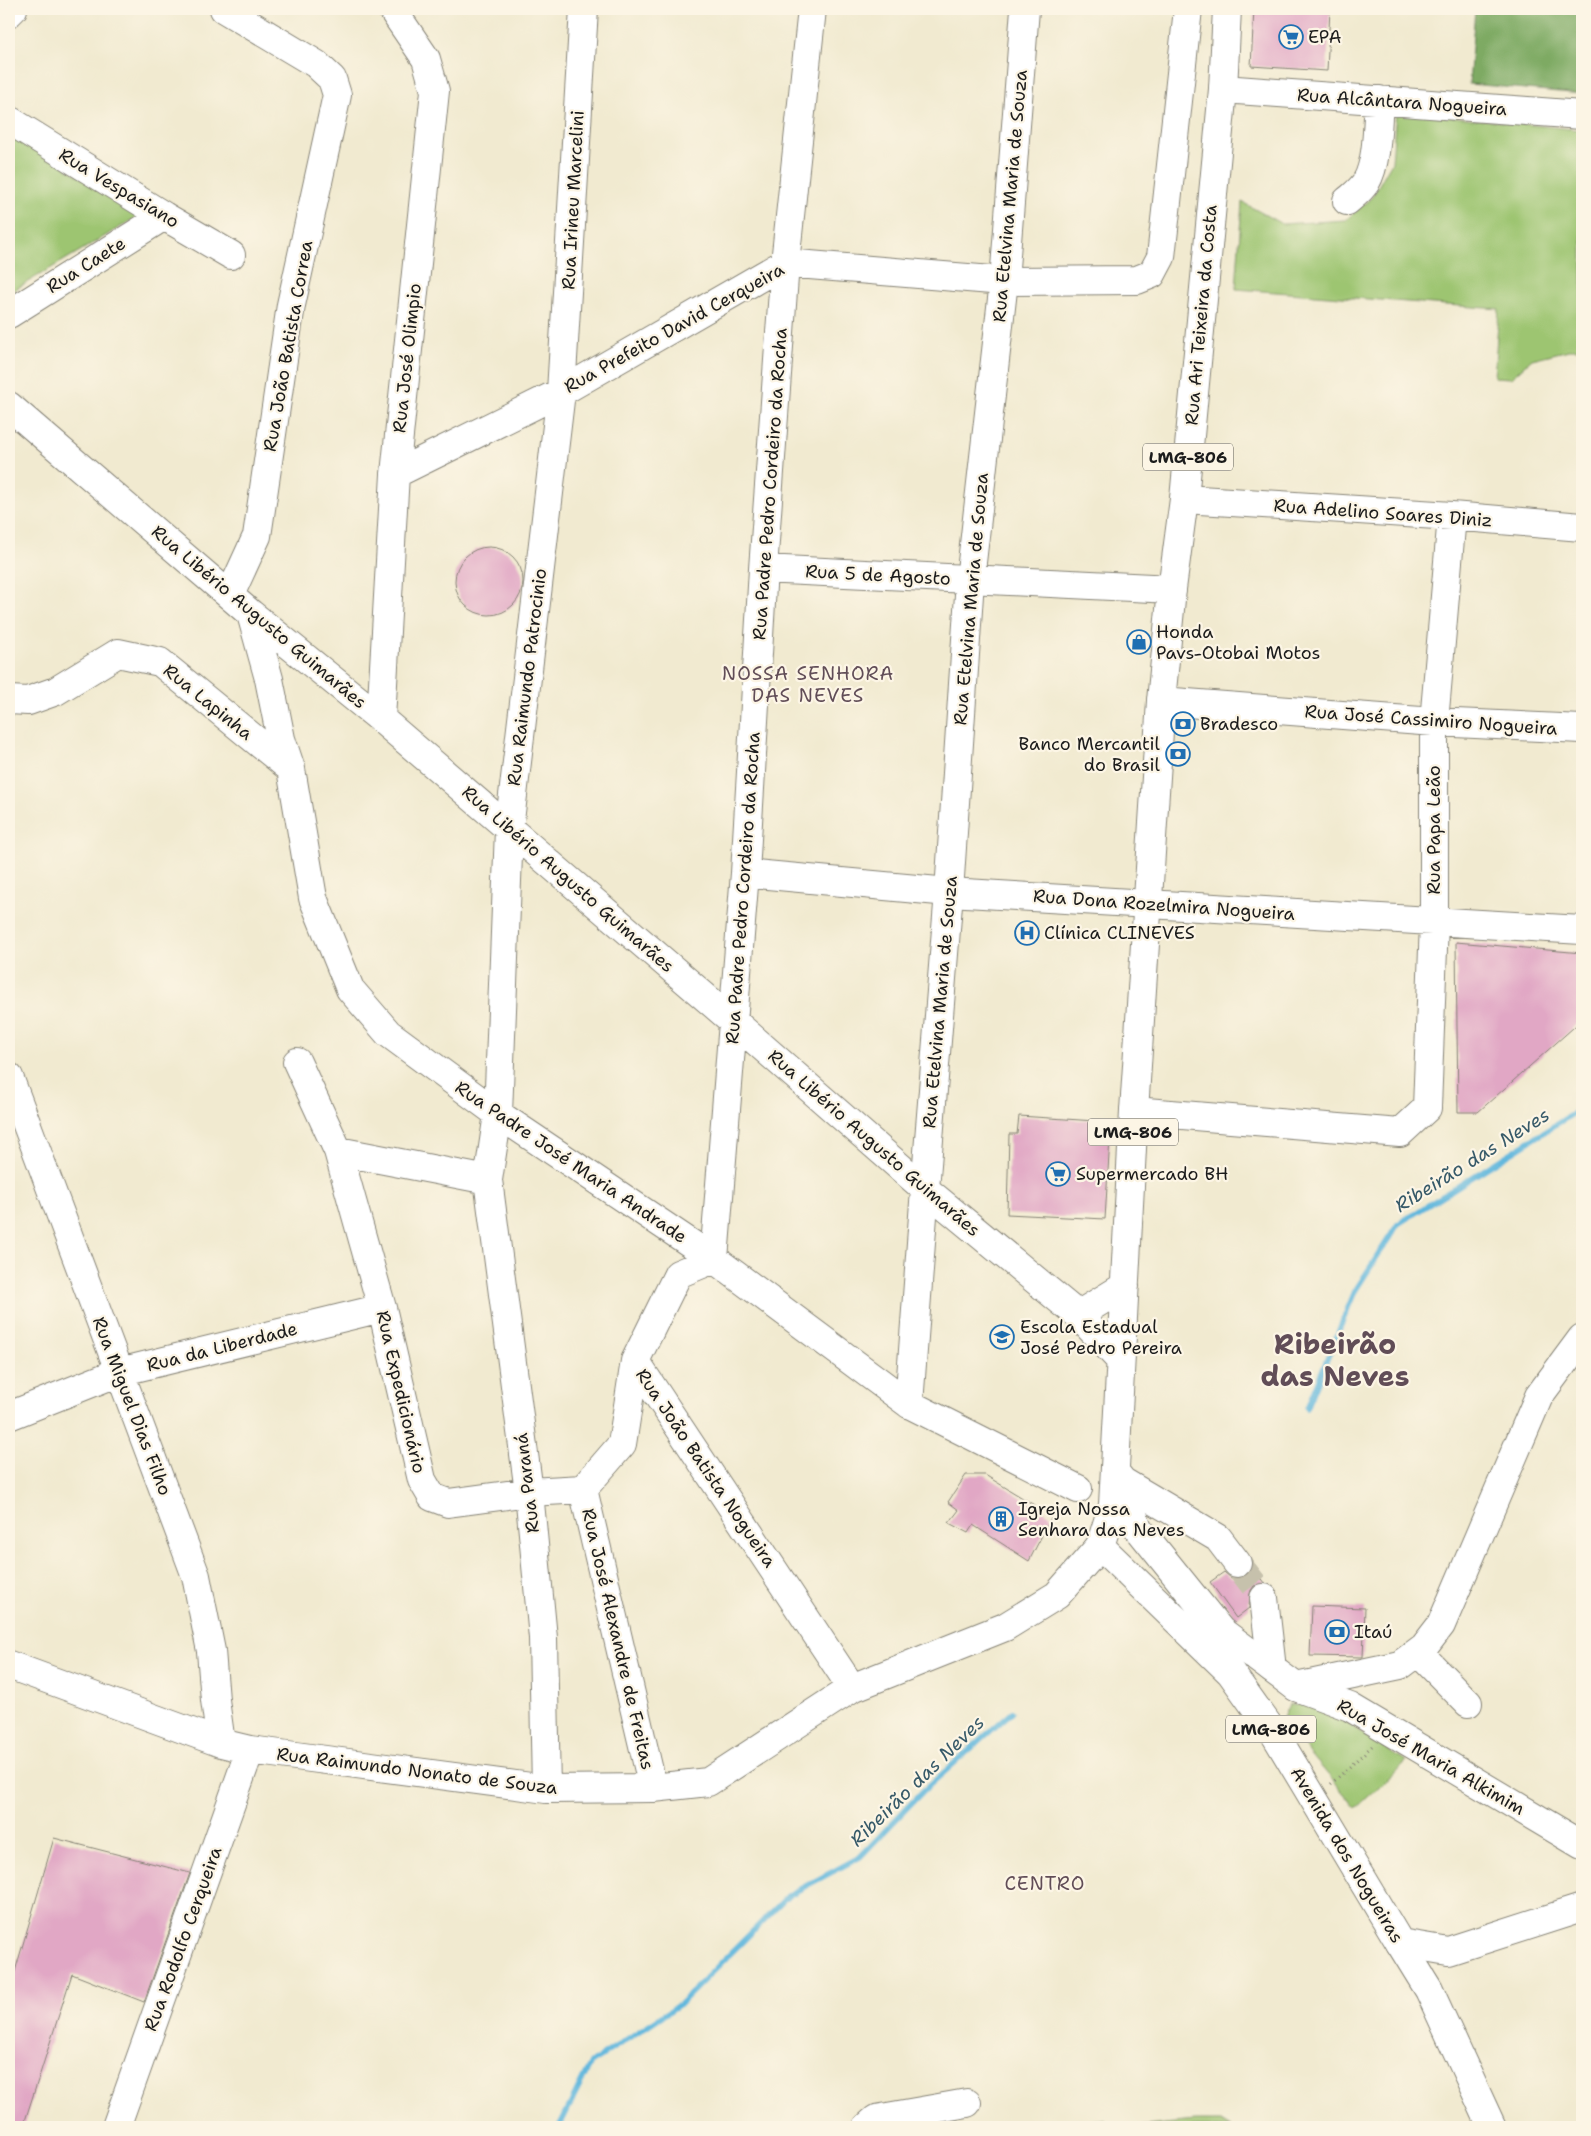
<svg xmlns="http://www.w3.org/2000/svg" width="1591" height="2136" viewBox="0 0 1591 2136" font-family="'Shantell Sans',sans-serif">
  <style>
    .green { fill: #9dc571; stroke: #5c7046 }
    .forest { fill: #7eaa63; stroke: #4d6340 }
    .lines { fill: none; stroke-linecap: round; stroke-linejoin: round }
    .stream { stroke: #60b7dd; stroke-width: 5.5 }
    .building { fill: #e1a7c5 }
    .minor-tunnel { stroke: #c6c1ac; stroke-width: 28; stroke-dasharray: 28 14; stroke-linecap: butt }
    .minor-casing { stroke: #868376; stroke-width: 30 }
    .highway-casing { stroke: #868376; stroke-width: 30 }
    .path { stroke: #868376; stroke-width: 3; stroke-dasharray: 1 4; stroke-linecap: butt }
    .minor { stroke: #fff; stroke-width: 28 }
    .highway { stroke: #fff; stroke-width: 28 }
    .labels { text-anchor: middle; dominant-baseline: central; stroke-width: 4.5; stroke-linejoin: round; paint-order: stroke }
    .shield { fill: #fcf5e5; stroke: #5f5d58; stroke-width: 1 }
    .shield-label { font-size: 16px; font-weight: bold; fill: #1c1c1c }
    .poi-label { font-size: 18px; fill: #1c1c1c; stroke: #fcf5e5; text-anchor: start }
    .street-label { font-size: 18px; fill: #1c1c1c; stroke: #fcf5e5 }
    .neighbourhood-label { font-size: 19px; letter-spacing: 1px; fill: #614d57; stroke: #fcf5e5 }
    .water-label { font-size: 19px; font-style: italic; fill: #375a69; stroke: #fcf5e5 }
    .town-label { font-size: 28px; font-weight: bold; fill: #614d57; stroke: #fcf5e5 }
  </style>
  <rect width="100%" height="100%" fill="#fcf5e5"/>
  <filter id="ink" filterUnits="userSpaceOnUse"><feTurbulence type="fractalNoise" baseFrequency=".02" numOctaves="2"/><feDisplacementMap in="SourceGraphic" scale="10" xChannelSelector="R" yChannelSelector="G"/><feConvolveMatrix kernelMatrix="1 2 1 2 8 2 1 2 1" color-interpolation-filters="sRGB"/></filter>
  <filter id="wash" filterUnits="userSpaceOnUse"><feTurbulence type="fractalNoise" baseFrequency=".0096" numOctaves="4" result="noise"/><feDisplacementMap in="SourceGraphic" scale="20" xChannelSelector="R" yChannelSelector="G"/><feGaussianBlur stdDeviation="1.12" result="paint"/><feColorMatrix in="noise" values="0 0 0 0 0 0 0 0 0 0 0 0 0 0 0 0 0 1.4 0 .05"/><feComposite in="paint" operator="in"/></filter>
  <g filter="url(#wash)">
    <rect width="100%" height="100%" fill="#f1ead0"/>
    <path class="green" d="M 1396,111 L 1582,130 L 1582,349 L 1573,349 L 1532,359 L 1511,378 L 1494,377 L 1499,309 L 1236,289 L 1242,202 L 1282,224 L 1346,220 L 1372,197 L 1392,162 Z
      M 9,130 L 139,216 L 9,293 Z
      M 1289,1704 L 1320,1705 L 1406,1762 L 1356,1808 L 1282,1720 Z
      M 1105,2119 L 1106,2127 L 1030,2127 Z
      M 1195,2121 L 1221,2121 L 1231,2127 L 1136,2127 Z"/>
    <path class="forest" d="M 1475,9 L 1582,9 L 1582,94 L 1469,84 Z"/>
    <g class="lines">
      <path class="stream" d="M 1307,1408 L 1355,1291 L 1398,1224 L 1582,1108
        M 559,2127 L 591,2063 L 680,2004 L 789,1895 L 860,1857 L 923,1791 L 1012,1712"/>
    </g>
    <g id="blocks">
      <path class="building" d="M 1254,9 L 1330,9 L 1327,71 L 1251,66 Z
        M455 581a34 34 0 1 1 68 0a34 34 0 1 1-68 0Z
        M 1456,942 L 1582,953 L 1582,1020 L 1478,1112 L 1458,1112 Z
        M 1019,1116 L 1111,1122 L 1105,1219 L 1007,1214 L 1009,1134 L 1017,1134 Z
        M 966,1475 L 985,1475 L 1052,1516 L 1029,1561 L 973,1525 L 968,1533 L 949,1523 L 959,1510 L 948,1502 Z
        M 1252,1565 L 1265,1583 L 1254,1586 L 1250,1592 L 1249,1608 L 1236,1618 L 1210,1582 L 1224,1572 L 1231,1578 L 1238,1578 L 1246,1576 Z
        M 1312,1606 L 1365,1608 L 1363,1657 L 1310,1656 Z
        M 54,1838 L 190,1873 L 144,2002 L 72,1974 L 23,2127 L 9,2127 L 9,1992 Z"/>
    </g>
  </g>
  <g filter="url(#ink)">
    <use href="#blocks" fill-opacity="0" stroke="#868376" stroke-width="1"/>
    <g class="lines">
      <path class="minor-tunnel" d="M 1237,1563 L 1264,1598"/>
      <g class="minor-casing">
        <path id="minor" d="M 224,9 L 316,64 L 332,79 L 337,95 L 291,305 L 257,536 L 230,595
          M 9,13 L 13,9
          M 1223,89 L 1582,115
          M 9,120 L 164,216 L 231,255
          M 1347,201 C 1354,195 1361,190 1366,182 C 1378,162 1377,123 1379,100
          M 9,314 L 164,216
          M 9,406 L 251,614 L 381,719 L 733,1021 L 925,1189 L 909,1404
          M 395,474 L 561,392 L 785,263 L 1004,281 L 1137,280 L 1152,274 L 1161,257 L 1188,9
          M 1184,499 L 1452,516 L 1582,527
          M 763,569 L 1172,589
          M 251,614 L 269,679 L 281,739 L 291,769 L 313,898 L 350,989 L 388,1033 L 498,1114 L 714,1259 L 909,1404 L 1078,1489
          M 9,700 L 28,701 L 56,691 L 118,653 L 160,662 L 291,769
          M 1161,701 L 1434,722 L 1582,729
          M 381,719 L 395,474 L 435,91 L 426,59 L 392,9
          M 745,873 L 949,892 L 1582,930
          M 297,1062 L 338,1151 L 382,1308 L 422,1480 L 432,1497 L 448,1503 L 529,1492 L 583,1489 L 622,1444 L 635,1361 L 678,1274 L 714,1259
          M 9,1077 L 196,1576 L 211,1651 L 215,1700 L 221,1743
          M 1134,1111 L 1400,1133 L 1427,1108 L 1434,922 L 1434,722 L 1452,516
          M 338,1151 L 488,1180
          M 714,1259 L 745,873 L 763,569 L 785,263 L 812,9
          M 635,1361 L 852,1688
          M 9,1416 L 119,1372 L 382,1308
          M 1120,1480 L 1218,1538 L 1237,1563
          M 583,1489 L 653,1788
          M 1264,1598 L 1272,1669
          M 1418,1652 L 1468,1703
          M 9,1665 L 221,1743 L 250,1750 L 546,1789 L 653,1788 L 708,1782 L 852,1688 L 1005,1627 L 1057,1595 L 1100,1546
          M 1296,1687 L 1400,1665 L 1424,1647 L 1441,1625 L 1539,1396 L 1582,1338
          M 546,1789 L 543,1638 L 529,1492 L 488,1180 L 498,1114 L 509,829 L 561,392 L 584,9
          M 1400,1943 L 1429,1990 L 1492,2127
          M 116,2127 L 250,1750
          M 867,2127 L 876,2119 L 967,2103"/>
      </g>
      <g class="highway-casing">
        <path id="highway" d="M 1025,9 L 1004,281 L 970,580 L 949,892 L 925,1189 L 1078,1315 L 1120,1360
          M 1078,1315 L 1125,1286
          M 1119,1477 L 1138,1528 L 1221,1631 L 1296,1687 L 1350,1707 L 1582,1845
          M 1100,1546 L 1113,1505 L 1134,1111 L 1161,701 L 1172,589 L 1184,499 L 1223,89 L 1227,9
          M 1100,1546 L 1231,1673 L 1276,1736 L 1400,1943 L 1448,1951 L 1582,1908"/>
      </g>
      <path class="path" d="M 1331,1784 L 1372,1746"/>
      <use href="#minor" class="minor"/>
      <use href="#highway" class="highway"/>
    </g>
  </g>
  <defs>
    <g id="supermarket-ring" transform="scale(1.25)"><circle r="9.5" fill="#fcf5e5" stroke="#1f6fb2" stroke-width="1.5"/><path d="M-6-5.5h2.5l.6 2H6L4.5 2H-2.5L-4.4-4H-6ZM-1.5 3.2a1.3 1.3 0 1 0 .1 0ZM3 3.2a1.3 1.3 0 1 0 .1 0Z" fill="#1f6fb2"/></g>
    <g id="shop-ring" transform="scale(1.25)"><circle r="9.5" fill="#fcf5e5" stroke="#1f6fb2" stroke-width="1.5"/><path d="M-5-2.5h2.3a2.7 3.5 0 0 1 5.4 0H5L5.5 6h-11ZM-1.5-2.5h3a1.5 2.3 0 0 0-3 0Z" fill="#1f6fb2"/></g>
    <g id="bank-ring" transform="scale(1.25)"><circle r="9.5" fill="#fcf5e5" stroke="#1f6fb2" stroke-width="1.5"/><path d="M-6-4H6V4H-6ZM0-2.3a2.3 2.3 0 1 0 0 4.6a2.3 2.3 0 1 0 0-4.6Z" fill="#1f6fb2"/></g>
    <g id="hospital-ring" transform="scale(1.25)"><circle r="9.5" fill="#fcf5e5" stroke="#1f6fb2" stroke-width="1.5"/><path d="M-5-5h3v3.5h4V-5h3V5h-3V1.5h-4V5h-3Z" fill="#1f6fb2"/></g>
    <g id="school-ring" transform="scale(1.25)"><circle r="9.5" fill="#fcf5e5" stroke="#1f6fb2" stroke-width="1.5"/><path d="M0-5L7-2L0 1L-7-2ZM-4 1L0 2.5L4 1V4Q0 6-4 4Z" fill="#1f6fb2"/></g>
    <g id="building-ring" transform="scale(1.25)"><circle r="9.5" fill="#fcf5e5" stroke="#1f6fb2" stroke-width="1.5"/><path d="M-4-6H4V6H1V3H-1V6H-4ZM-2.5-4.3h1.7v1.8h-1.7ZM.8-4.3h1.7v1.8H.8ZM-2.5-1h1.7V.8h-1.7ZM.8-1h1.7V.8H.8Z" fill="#1f6fb2"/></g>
  </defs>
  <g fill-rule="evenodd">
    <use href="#supermarket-ring" x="1291" y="37"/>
    <use href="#shop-ring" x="1139" y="642"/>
    <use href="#bank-ring" x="1183" y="724"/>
    <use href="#bank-ring" x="1178" y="754"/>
    <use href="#hospital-ring" x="1027" y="933"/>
    <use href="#supermarket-ring" x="1058" y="1174"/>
    <use href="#school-ring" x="1002" y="1337"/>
    <use href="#building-ring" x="1001" y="1519"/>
    <use href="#bank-ring" x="1337" y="1632"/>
  </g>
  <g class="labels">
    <g class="shield">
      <rect x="1143" y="443.5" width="90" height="27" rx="4"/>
      <rect x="1088" y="1118.5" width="90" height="27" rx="4"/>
      <rect x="1226" y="1715.5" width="90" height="27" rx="4"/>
    </g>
    <g class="shield-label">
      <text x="1188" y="457">LMG-806</text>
      <text x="1133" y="1132">LMG-806</text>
      <text x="1271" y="1729">LMG-806</text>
    </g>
    <g class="poi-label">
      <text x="1308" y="37">EPA</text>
      <text x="1156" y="632">Honda<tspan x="1156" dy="21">Pavs-Otobai Motos</tspan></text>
      <text x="1200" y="724">Bradesco</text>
      <text x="1160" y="744" text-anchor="end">Banco Mercantil<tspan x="1160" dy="21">do Brasil</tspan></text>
      <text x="1044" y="933">Clínica CLINEVES</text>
      <text x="1076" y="1174">Supermercado BH</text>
      <text x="1020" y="1327">Escola Estadual<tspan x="1020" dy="21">José Pedro Pereira</tspan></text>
      <text x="1018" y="1509">Igreja Nossa<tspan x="1018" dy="21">Senhara das Neves</tspan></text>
      <text x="1354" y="1632">Itaú</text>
    </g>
    <g class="street-label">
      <text transform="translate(1402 102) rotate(4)">Rua Alcântara Nogueira</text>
      <text transform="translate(119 188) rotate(31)">Rua Vespasiano</text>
      <text transform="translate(1010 196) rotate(-85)">Rua Etelvina Maria de Souza</text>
      <text transform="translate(573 200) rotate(-87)">Rua Irineu Marcelini</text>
      <text transform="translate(86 265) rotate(-32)">Rua Caete</text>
      <text transform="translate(1201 315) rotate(-85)">Rua Ari Teixeira da Costa</text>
      <text transform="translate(674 328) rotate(-29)">Rua Prefeito David Cerqueira</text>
      <text transform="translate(288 346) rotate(-80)">Rua João Batista Correa</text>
      <text transform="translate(407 358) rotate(-84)">Rua José Olimpio</text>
      <text transform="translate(770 484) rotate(-86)">Rua Padre Pedro Cordeiro da Rocha</text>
      <text transform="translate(1383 513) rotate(4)">Rua Adelino Soares Diniz</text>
      <text transform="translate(878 575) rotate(3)">Rua 5 de Agosto</text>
      <text transform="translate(971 599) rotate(-85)">Rua Etelvina Maria de Souza</text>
      <text transform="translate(259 617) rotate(40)">Rua Libério Augusto Guimarães</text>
      <text transform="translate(527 677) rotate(-83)">Rua Raimundo Patrocinio</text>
      <text transform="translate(208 702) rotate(39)">Rua Lapinha</text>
      <text transform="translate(1431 720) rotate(4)">Rua José Cassimiro Nogueira</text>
      <text transform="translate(1434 830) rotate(-90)">Rua Papa Leão</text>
      <text transform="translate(568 879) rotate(41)">Rua Libério Augusto Guimarães</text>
      <text transform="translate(743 888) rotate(-86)">Rua Padre Pedro Cordeiro da Rocha</text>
      <text transform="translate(1164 905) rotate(4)">Rua Dona Rozelmira Nogueira</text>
      <text transform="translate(940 1002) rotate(-85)">Rua Etelvina Maria de Souza</text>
      <text transform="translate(874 1143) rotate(41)">Rua Libério Augusto Guimarães</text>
      <text transform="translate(571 1162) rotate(34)">Rua Padre José Maria Andrade</text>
      <text transform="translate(222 1347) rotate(-14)">Rua da Liberdade</text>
      <text transform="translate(401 1392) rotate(77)">Rua Expedicionário</text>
      <text transform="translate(132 1406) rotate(69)">Rua Miguel Dias Filho</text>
      <text transform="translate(706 1468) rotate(56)">Rua João Batista Nogueira</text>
      <text transform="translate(527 1483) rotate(-97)">Rua Paraná</text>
      <text transform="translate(618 1639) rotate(77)">Rua José Alexandre de Freitas</text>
      <text transform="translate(1431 1757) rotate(30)">Rua José Maria Alkimim</text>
      <text transform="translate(417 1771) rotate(7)">Rua Raimundo Nonato de Souza</text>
      <text transform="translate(1347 1855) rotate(59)">Avenida dos Nogueiras</text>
      <text transform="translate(183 1939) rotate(-70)">Rua Rodolfo Cerqueira</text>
    </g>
    <g class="neighbourhood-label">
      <text x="808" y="673">NOSSA SENHORA<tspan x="808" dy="22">DAS NEVES</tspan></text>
      <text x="1045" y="1883">CENTRO</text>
    </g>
    <g class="water-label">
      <text transform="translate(1472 1160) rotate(-32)">Ribeirão das Neves</text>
      <text transform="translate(917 1781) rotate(-44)">Ribeirão das Neves</text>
    </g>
    <g class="town-label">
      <text x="1335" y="1344">Ribeirão<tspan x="1335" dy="32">das Neves</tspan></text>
    </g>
  </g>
  <rect width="1591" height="2136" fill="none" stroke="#fcf5e5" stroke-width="30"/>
</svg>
